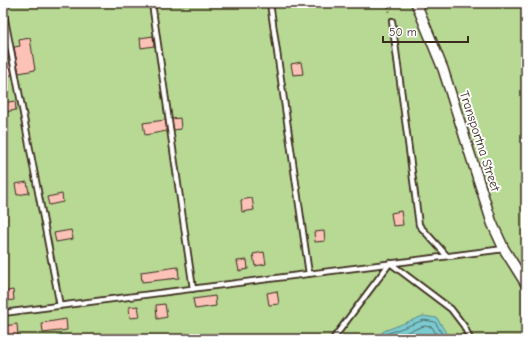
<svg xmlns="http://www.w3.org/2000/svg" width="529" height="342" viewBox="0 0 529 342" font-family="'Comic Neue',sans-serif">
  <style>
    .green { fill: #b7d993; stroke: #798258 }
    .water { fill: #7acbd1; stroke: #618b89 }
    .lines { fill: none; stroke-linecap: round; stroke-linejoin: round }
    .shore { stroke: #546a66; stroke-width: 1 }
    .building { fill: #fdc2b7; stroke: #3b2a1e }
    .lane-casing { stroke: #3b2a1e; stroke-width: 8 }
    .street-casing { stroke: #3b2a1e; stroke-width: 12 }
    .path { stroke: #3b2a1e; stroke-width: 2; stroke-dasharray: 1 3; stroke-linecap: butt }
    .lane { stroke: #fff; stroke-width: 4.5 }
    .street { stroke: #fff; stroke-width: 9 }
    .labels { text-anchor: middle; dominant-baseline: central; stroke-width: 4; stroke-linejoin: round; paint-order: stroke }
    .street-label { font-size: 13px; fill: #3b2a1e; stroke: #fff }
  </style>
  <rect width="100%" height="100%" fill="#fff"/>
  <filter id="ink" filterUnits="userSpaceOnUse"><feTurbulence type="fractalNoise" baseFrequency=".025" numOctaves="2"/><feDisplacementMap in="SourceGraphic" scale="8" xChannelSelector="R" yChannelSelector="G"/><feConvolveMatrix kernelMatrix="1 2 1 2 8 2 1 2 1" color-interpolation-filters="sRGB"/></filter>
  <g filter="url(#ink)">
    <path class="green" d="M 3,3 L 526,3 L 526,339 L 3,339 Z"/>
    <path class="water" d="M 423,316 L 437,318 L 450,339 L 374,339 L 384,331 Z"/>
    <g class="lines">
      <path class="shore" d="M 381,339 L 386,334 L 424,320 L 435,322 L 445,339
        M 388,339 L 424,326 L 432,327 L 439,339"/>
    </g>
    <path class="building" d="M 153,36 L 154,46 L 141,48 L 140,38 Z
      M 30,38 L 35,70 L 19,73 L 14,47 L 20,46 L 19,40 Z
      M 7,49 L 12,75 L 3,76 L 3,50 Z
      M 301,62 L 303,74 L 293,75 L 291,64 Z
      M 15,101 L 16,110 L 4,112 L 3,103 Z
      M 180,118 L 181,129 L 174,130 L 172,119 Z
      M 165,120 L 167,131 L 145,135 L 143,123 Z
      M 27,182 L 29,193 L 17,195 L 15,184 Z
      M 62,194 L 63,202 L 49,205 L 47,197 Z
      M 252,198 L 254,210 L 242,212 L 241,200 Z
      M 401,211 L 403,225 L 393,226 L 391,213 Z
      M 71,230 L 73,239 L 56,242 L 54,233 Z
      M 324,231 L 325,241 L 315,242 L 314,232 Z
      M 264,252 L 266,264 L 255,266 L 253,254 Z
      M 247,260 L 248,269 L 239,271 L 237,261 Z
      M 178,267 L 179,278 L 142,282 L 141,272 Z
      M 13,290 L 14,300 L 4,301 L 3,292 Z
      M 277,291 L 279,304 L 269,305 L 267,293 Z
      M 215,296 L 216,306 L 195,309 L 193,299 Z
      M 165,304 L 167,317 L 157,319 L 156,305 Z
      M 138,306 L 140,317 L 130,318 L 129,307 Z
      M 66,319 L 67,330 L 43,333 L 42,323 Z
      M 17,324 L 18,336 L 7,338 L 5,326 Z"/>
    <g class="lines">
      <g class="lane-casing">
        <path id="lane" d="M 152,3 L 193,289
          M 270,3 L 309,274
          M 3,9 L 60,306
          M 392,21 L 419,225 L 447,256
          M 3,313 L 504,249
          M 333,339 L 390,263 L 451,309 L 464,326 L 470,339"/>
      </g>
      <g class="street-casing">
        <path id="street" d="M 416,3 L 443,69 L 492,223 L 504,249 L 526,284"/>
      </g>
      <path class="path" d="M 387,3 L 390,13"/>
      <use href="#lane" class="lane"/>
      <use href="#street" class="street"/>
    </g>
  </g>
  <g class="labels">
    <g class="street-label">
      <text transform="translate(480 141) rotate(72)">Transportna Street</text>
    </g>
  </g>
  <rect width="529" height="342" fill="none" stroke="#fff" stroke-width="16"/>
  <rect x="8" y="8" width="513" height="326" fill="none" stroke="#3b2a1e" stroke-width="1.5" filter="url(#ink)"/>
  <path d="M383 36v6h85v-6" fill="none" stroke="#3b2a1e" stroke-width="2"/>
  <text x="389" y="36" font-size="12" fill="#3b2a1e" stroke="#ffffff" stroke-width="3" paint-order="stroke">50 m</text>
</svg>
